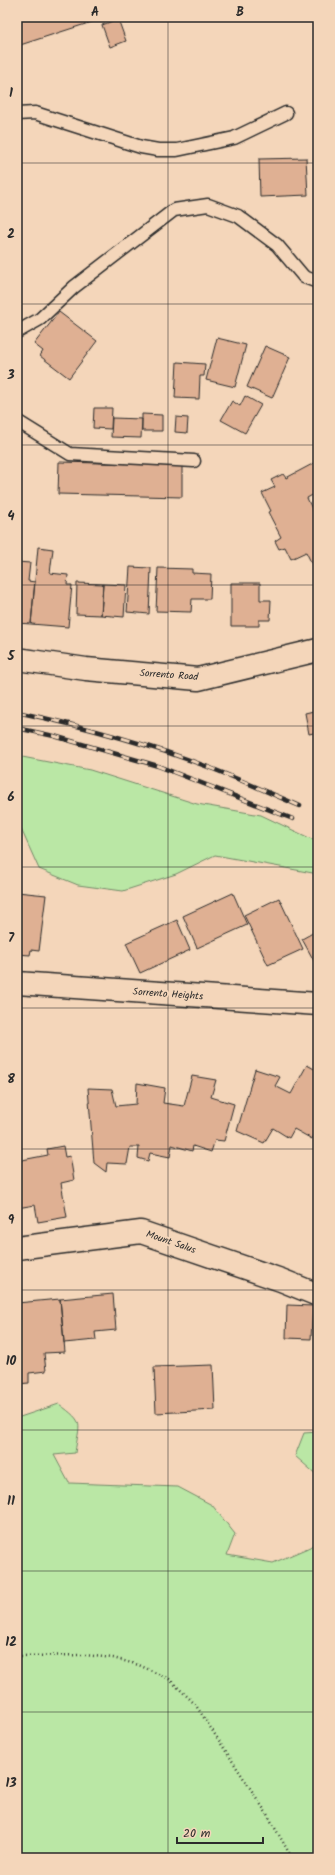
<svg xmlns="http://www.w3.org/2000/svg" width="335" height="1875" viewBox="0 0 335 1875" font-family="Kalam,sans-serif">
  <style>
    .green { fill: #bae7a5; stroke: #728968 }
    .building { fill: #dfb093; stroke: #2b2b2b }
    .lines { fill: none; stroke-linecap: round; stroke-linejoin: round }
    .service-casing { stroke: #2b2b2b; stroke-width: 15 }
    .minor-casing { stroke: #2b2b2b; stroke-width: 25 }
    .secondary-casing { stroke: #2b2b2b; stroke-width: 25 }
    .path { stroke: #2b2b2b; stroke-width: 2.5; stroke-dasharray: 1 3; stroke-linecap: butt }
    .service { stroke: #f4d6ba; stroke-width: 12 }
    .minor { stroke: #f4d6ba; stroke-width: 22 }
    .secondary { stroke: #f4d6ba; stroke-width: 22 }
    .rail-casing { stroke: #2b2b2b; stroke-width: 4.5 }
    .rail { stroke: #f4d6ba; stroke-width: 3; stroke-dasharray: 9; stroke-linecap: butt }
    .grid { fill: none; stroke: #2b2b2b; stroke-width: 1; stroke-opacity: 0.55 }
    .labels { text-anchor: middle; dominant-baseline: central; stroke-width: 4; stroke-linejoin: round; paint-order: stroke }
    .street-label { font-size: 10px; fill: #2b2b2b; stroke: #f4d6ba }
    .neatline { fill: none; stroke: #2b2b2b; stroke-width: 1.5 }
    .grid-label { font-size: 13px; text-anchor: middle; font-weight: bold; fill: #2b2b2b }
  </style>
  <rect width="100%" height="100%" fill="#f4d6ba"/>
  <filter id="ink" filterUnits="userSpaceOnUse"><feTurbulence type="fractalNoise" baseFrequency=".025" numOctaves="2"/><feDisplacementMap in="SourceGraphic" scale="8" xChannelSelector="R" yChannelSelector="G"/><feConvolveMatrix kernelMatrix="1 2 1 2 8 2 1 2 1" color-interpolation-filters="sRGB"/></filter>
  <g filter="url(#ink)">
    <path class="green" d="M 17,756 L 90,770 L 197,804 L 261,815 L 318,842 L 318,874 L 215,855 L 176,874 L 123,891 L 78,885 L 39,869 L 17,820 Z
      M 59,1404 C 86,1424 79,1422 75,1453 L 54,1455 L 69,1483 L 178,1487 L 212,1505 L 235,1534 L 227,1555 L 273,1563 L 310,1547 L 318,1540 L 318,1858 L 17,1858 L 17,1418 Z
      M 318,1432 L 318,1476 L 295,1456 L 304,1433 Z"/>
    <path class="building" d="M 17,17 L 97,17 L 98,20 L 17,46 Z
      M 118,19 L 126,41 L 110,47 L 102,25 Z
      M 306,158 L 308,195 L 260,197 L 259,159 Z
      M 59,312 L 97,341 L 69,378 L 40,356 L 43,351 L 34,344 Z
      M 217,338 L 246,345 L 235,387 L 206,380 Z
      M 265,346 L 290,357 L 272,398 L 247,387 Z
      M 177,362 L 205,364 L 204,376 L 200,376 L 199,399 L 175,398 Z
      M 245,396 L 261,405 L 245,433 L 221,420 L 232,401 L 240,406 Z
      M 94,408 L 112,408 L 111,429 L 93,428 Z
      M 142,414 L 162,415 L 162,431 L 142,431 Z
      M 176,417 L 188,418 L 187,433 L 175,432 Z
      M 112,418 L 142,419 L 141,438 L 111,437 Z
      M 318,461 L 318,492 L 307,498 L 313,511 L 318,509 L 318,571 L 316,572 L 306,552 L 291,559 L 285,547 L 279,549 L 275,541 L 281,537 L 268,512 L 271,511 L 262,493 L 275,487 L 271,480 L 283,474 L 286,478 Z
      M 59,462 L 182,465 L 182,497 L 58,494 Z
      M 38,547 L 53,549 L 50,573 L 68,575 L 67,585 L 72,585 L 68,627 L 31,624 Z
      M 17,562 L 30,563 L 28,581 L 35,582 L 31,624 L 17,623 Z
      M 130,567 L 151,568 L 149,614 L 127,612 Z
      M 158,568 L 192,569 L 192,573 L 211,574 L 210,599 L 192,599 L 191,612 L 156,611 Z
      M 77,583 L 103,584 L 101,615 L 76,614 Z
      M 231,583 L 260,583 L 260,600 L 271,600 L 270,620 L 259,620 L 259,626 L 231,626 Z
      M 103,584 L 126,585 L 124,617 L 101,615 Z
      M 318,710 L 318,732 L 309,734 L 305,713 Z
      M 17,892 L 46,895 L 39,951 L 31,950 L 30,955 L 17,954 Z
      M 233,893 L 247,925 L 197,948 L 183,916 Z
      M 279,898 L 303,949 L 268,965 L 244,915 Z
      M 177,920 L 190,950 L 140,973 L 126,943 Z
      M 318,930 L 318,968 L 302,939 Z
      M 307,1065 L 318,1071 L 318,1128 L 312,1139 L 294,1129 L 289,1138 L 273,1128 L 264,1143 L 237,1131 L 255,1069 L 280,1077 L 275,1086 L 291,1094 Z
      M 192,1076 L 216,1080 L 211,1097 L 234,1104 L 224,1141 L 215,1140 L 211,1152 L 193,1146 L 192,1151 L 172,1145 L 170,1157 L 150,1153 L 148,1161 L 138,1158 L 139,1147 L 130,1147 L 127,1164 L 107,1163 L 106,1172 L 94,1163 L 88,1088 L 112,1089 L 116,1106 L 136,1104 L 137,1083 L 165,1088 L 163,1103 L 184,1106 Z
      M 63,1146 L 65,1157 L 70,1156 L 74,1180 L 61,1183 L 67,1217 L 38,1222 L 35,1205 L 17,1208 L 17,1161 L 48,1155 L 47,1149 Z
      M 113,1294 L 116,1330 L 95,1332 L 96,1340 L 64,1343 L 60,1299 Z
      M 60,1299 L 65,1352 L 44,1353 L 46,1371 L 29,1373 L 29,1383 L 17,1384 L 17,1303 Z
      M 287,1305 L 313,1306 L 311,1339 L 286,1338 Z
      M 213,1365 L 215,1410 L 156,1413 L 154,1367 Z"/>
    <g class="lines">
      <g class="service-casing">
        <path id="service" d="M 17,114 L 35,113 L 141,147 L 158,150 L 177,150 L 234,138 L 286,113
          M 17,332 L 40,319 L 74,287 L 174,210 L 208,205 L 238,216 L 277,245 L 304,277 L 318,282
          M 17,421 L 70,454 L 194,461"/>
      </g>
      <g class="minor-casing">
        <path id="minor" d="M 17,983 L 318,1004
          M 17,1248 L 141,1232 L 281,1280 L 318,1295"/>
      </g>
      <g class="secondary-casing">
        <path id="secondary" d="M 17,659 L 86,669 L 198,679 L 318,650"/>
      </g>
      <path class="path" d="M 17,1656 L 85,1655 L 113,1658 L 139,1665 L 169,1679 L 195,1704 L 267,1814 L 292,1858"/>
      <use href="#service" class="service"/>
      <use href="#minor" class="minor"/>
      <use href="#secondary" class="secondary"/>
      <g class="rail-casing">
        <path id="rail" d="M 17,712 C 82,726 146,743 208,767 C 239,779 270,793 300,806
          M 17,728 L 54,736 L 158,766 L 293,819"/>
      </g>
      <use href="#rail" class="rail"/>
    </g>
  </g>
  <path class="grid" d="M 168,17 L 168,1858M 17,163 L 318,163M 17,304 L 318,304M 17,445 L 318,445M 17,585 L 318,585M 17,726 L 318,726M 17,867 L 318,867M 17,1008 L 318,1008M 17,1149 L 318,1149M 17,1290 L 318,1290M 17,1430 L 318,1430M 17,1571 L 318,1571M 17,1712 L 318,1712"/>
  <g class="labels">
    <g class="street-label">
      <text transform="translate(169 675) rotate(4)">Sorrento Road</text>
      <text transform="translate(168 994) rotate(4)">Sorrento Heights</text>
      <text transform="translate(171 1242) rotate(19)">Mount Salus</text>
    </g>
  </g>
  <rect width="335" height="1875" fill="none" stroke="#f4d6ba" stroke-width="44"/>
  <path d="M177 1837v6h86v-6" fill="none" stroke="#2b2b2b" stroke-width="2"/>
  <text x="183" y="1837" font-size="12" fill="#2b2b2b" stroke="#f4d6ba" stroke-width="3" paint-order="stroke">20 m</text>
  <rect x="22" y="22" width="291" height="1831" class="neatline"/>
  <g class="grid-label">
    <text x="95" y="16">A</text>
    <text x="240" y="16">B</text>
    <text x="11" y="97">1</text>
    <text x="11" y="238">2</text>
    <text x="11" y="379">3</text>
    <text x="11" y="520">4</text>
    <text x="11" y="660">5</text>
    <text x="11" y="801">6</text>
    <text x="11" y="942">7</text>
    <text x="11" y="1083">8</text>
    <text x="11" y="1224">9</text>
    <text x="11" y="1365">10</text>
    <text x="11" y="1505">11</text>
    <text x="11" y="1646">12</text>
    <text x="11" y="1787">13</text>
  </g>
</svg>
